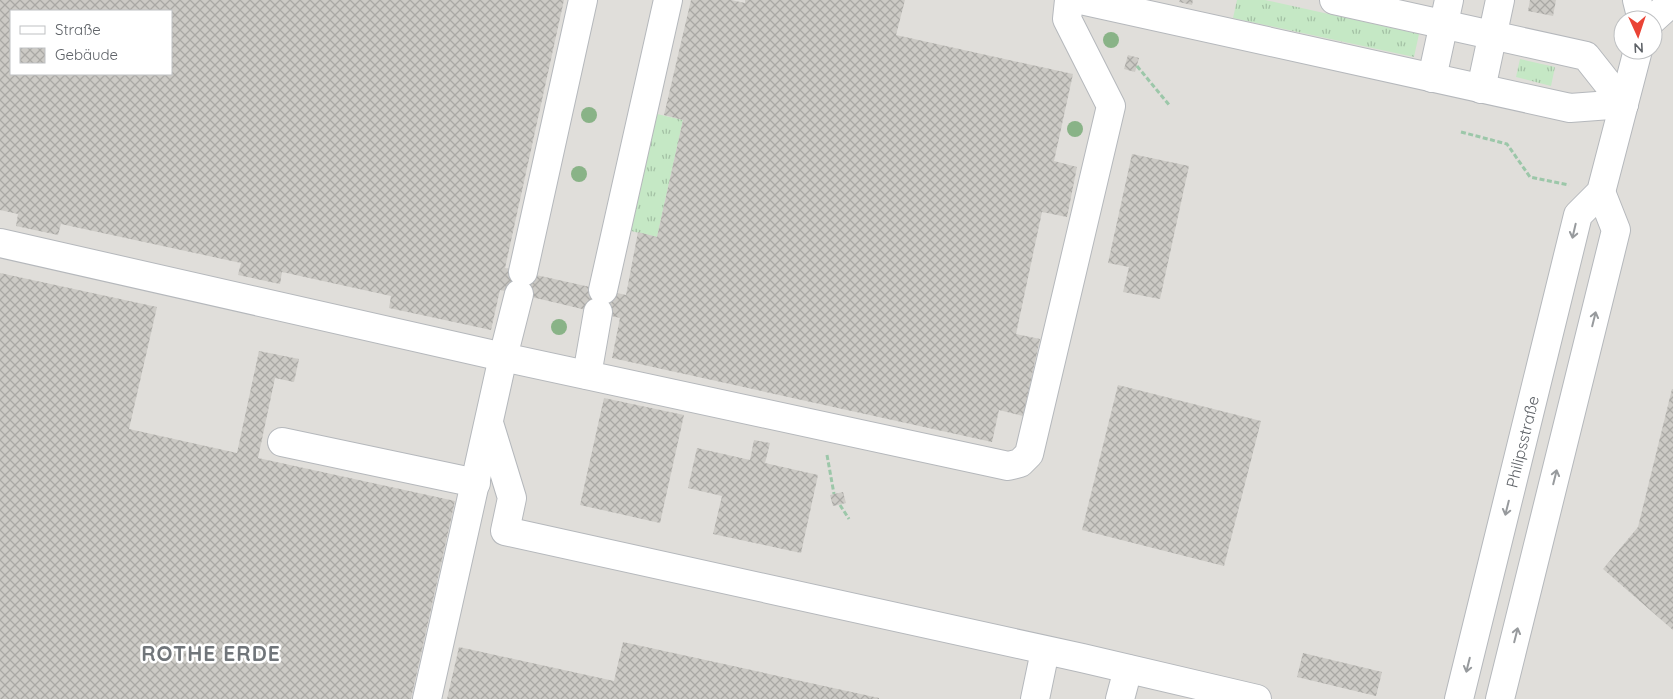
<svg xmlns="http://www.w3.org/2000/svg" width="1673" height="699" viewBox="0 0 1673 699" font-family="Quicksand,sans-serif">
  <style>
    .industrial { fill: #e0deda; fill-rule: evenodd }
    .grass { fill: url(#grass-tufts) }
    .building { fill: url(#building-cross-hatch); fill-rule: evenodd }
    .lines { fill: none; stroke-linecap: round; stroke-linejoin: round }
    .minor-casing { stroke: #b5b8bc; stroke-width: 30 }
    .path { stroke: #9cc7a9; stroke-width: 3; stroke-dasharray: 5 2.5; stroke-linecap: butt }
    .minor { stroke: #fff; stroke-width: 28 }
    .tree { fill: #89b387 }
    .oneway { stroke: #979a9d }
    .labels { text-anchor: middle; dominant-baseline: central; stroke-width: 5; stroke-linejoin: round; paint-order: stroke }
    .street-label { font-size: 16px; fill: #5f6368; stroke: #fff }
    .district-label { font-size: 21px; font-weight: bold; letter-spacing: 1px; fill: #70757a; stroke: #fff }
  </style>
  <defs>
    <pattern id="grass-tufts" width="24" height="20" patternUnits="userSpaceOnUse" patternTransform="scale(1.25)"><rect width="24" height="20" fill="#c5e8c5"/><path d="M3 7l-1-3M5 7V3M7 7l1-3M15 17l-1-3M17 17v-4M19 17l1-3" fill="none" stroke="#a3c0a4"/></pattern>
    <pattern id="building-cross-hatch" width="8" height="8" patternUnits="userSpaceOnUse" patternTransform="scale(1.25)"><rect width="8" height="8" fill="#cccac5"/><path d="M0 0l8 8M0 8l8-8" fill="none" stroke="#a9a8a4"/></pattern>
  </defs>
  <rect width="100%" height="100%" fill="#f1efe8"/>
  <path class="industrial" d="M 0,0 L 1673,0 L 1673,699 L 0,699 ZM 11,11 L 171,11 L 171,74 L 11,74 ZM 1623,20 L 1653,20 L 1653,50 L 1623,50 Z"/>
  <path class="grass" d="M 1237,0 L 1265,0 L 1419,34 L 1414,57 L 1233,18 Z
    M 1520,59 L 1555,67 L 1551,86 L 1516,77 Z
    M 657,114 L 683,120 L 657,237 L 631,231 Z"/>
  <path class="building" d="M 0,0 L 564,0 L 505,268 L 626,295 L 638,232 L 657,237 L 683,120 L 664,115 L 691,0 L 731,0 L 745,3 L 745,0 L 905,0 L 896,35 L 1073,74 L 1054,161 L 1077,167 L 1067,217 L 1042,212 L 1016,334 L 1040,339 L 1023,416 L 999,410 L 992,442 L 612,358 L 620,318 L 519,294 L 500,290 L 491,330 L 389,308 L 391,296 L 282,272 L 280,284 L 238,275 L 241,263 L 61,224 L 58,235 L 16,226 L 18,214 L 0,210 ZM 11,11 L 171,11 L 171,74 L 11,74 Z
    M 1180,0 L 1193,0 L 1192,5 L 1179,2 Z
    M 1530,0 L 1556,0 L 1553,16 L 1528,11 Z
    M 1128,55 L 1139,58 L 1135,72 L 1124,69 Z
    M 1132,154 L 1189,166 L 1160,299 L 1123,292 L 1129,267 L 1108,263 Z
    M 0,273 L 157,307 L 129,429 L 237,453 L 259,351 L 299,359 L 294,382 L 275,378 L 258,458 L 455,501 L 411,699 L 0,699 Z
    M 1118,385 L 1261,421 L 1224,566 L 1082,530 Z
    M 1672,389 L 1673,389 L 1673,630 L 1603,569 L 1638,527 Z
    M 604,398 L 684,415 L 660,523 L 580,505 Z
    M 754,440 L 770,443 L 765,463 L 818,475 L 801,553 L 713,534 L 722,496 L 688,488 L 697,448 L 750,460 Z
    M 843,492 L 846,503 L 833,506 L 830,495 Z
    M 623,642 L 879,698 L 879,699 L 447,699 L 459,647 L 614,681 Z
    M 1303,653 L 1382,672 L 1376,696 L 1297,677 Z"/>
  <g class="lines">
    <g class="minor-casing">
      <g id="minor">
        <path d="M 1081,0 L 1570,108 L 1624,104"/>
        <path d="M 1334,0 L 1586,56 L 1624,104"/>
        <path d="M 1637,0 L 1642,20"/>
        <path d="M 1652,20 L 1673,1"/>
        <path d="M 1432,78 L 1449,0"/>
        <path d="M 1481,89 L 1500,0"/>
        <path d="M 0,243 L 503,357 L 1008,466 L 1020,463 L 1029,454 L 1111,106 L 1067,19 L 1069,0"/>
        <path d="M 523,272 L 583,0"/>
        <path d="M 603,290 L 668,0"/>
        <path d="M 587,375 L 598,312"/>
        <path d="M 489,423 L 512,498 L 505,531 L 1082,658 L 1257,699"/>
        <path d="M 282,442 L 476,483"/>
        <path d="M 427,699 L 503,357 L 519,294"/>
        <path d="M 1035,699 L 1045,651"/>
        <path d="M 1120,699 L 1128,669"/>
        <path id="s1" d="M 1459,699 L 1578,215 L 1601,192 L 1638,50"/>
        <path d="M 1500,699 L 1616,230 L 1601,192"/>
      </g>
    </g>
    <path class="path" d="M 1137,66 L 1170,106
      M 1461,132 L 1507,144 L 1530,177 L 1569,185
      M 827,455 L 834,494
      M 840,505 L 849,519"/>
    <use href="#minor" class="minor"/>
  </g>
  <g class="tree">
    <circle cx="1111" cy="40" r="8"/>
    <circle cx="589" cy="115" r="8"/>
    <circle cx="1075" cy="129" r="8"/>
    <circle cx="579" cy="174" r="8"/>
    <circle cx="559" cy="327" r="8"/>
  </g>
  <defs><path id="oneway-shaft" d="M-6 0H5M1.5-3L5.5 0L1.5 3" fill="none" stroke-width="1.6" stroke-linecap="round" stroke-linejoin="round" transform="scale(1.25)"/></defs>
  <g class="oneway">
    <use href="#oneway-shaft" transform="translate(1574 231) rotate(103)"/>
    <use href="#oneway-shaft" transform="translate(1594 319) rotate(-76)"/>
    <use href="#oneway-shaft" transform="translate(1555 477) rotate(-76)"/>
    <use href="#oneway-shaft" transform="translate(1507 508) rotate(104)"/>
    <use href="#oneway-shaft" transform="translate(1516 635) rotate(-76)"/>
    <use href="#oneway-shaft" transform="translate(1468 665) rotate(104)"/>
  </g>
  <g class="labels">
    <g class="street-label">
      <text stroke="none"><textPath href="#s1" startOffset="265">Philipsstraße</textPath></text>
    </g>
    <g class="district-label">
      <text x="211" y="653">ROTHE ERDE</text>
    </g>
  </g>
  <rect x="10" y="10" width="162" height="65" fill="#ffffff" stroke="#bfc1c3"/>
  <rect x="20" y="26" width="25" height="8" fill="#ffffff" stroke="#bfc1c3"/>
  <text x="55" y="35" font-size="15" fill="#5f6368">Straße</text>
  <rect x="20" y="48" width="25" height="15" fill="url(#building-cross-hatch)" stroke="#bfc1c3"/>
  <text x="55" y="60" font-size="15" fill="#5f6368">Gebäude</text>
  <g transform="translate(1638 35) rotate(177)"><circle r="24" fill="#ffffff" stroke="#bfc1c3"/>
  <path d="M0-4L9 19L0 12L-9 19Z" fill="#ea4335"/>
  <text y="-8" font-size="14" font-weight="bold" text-anchor="middle" fill="#5f6368">N</text>
  </g>
</svg>
